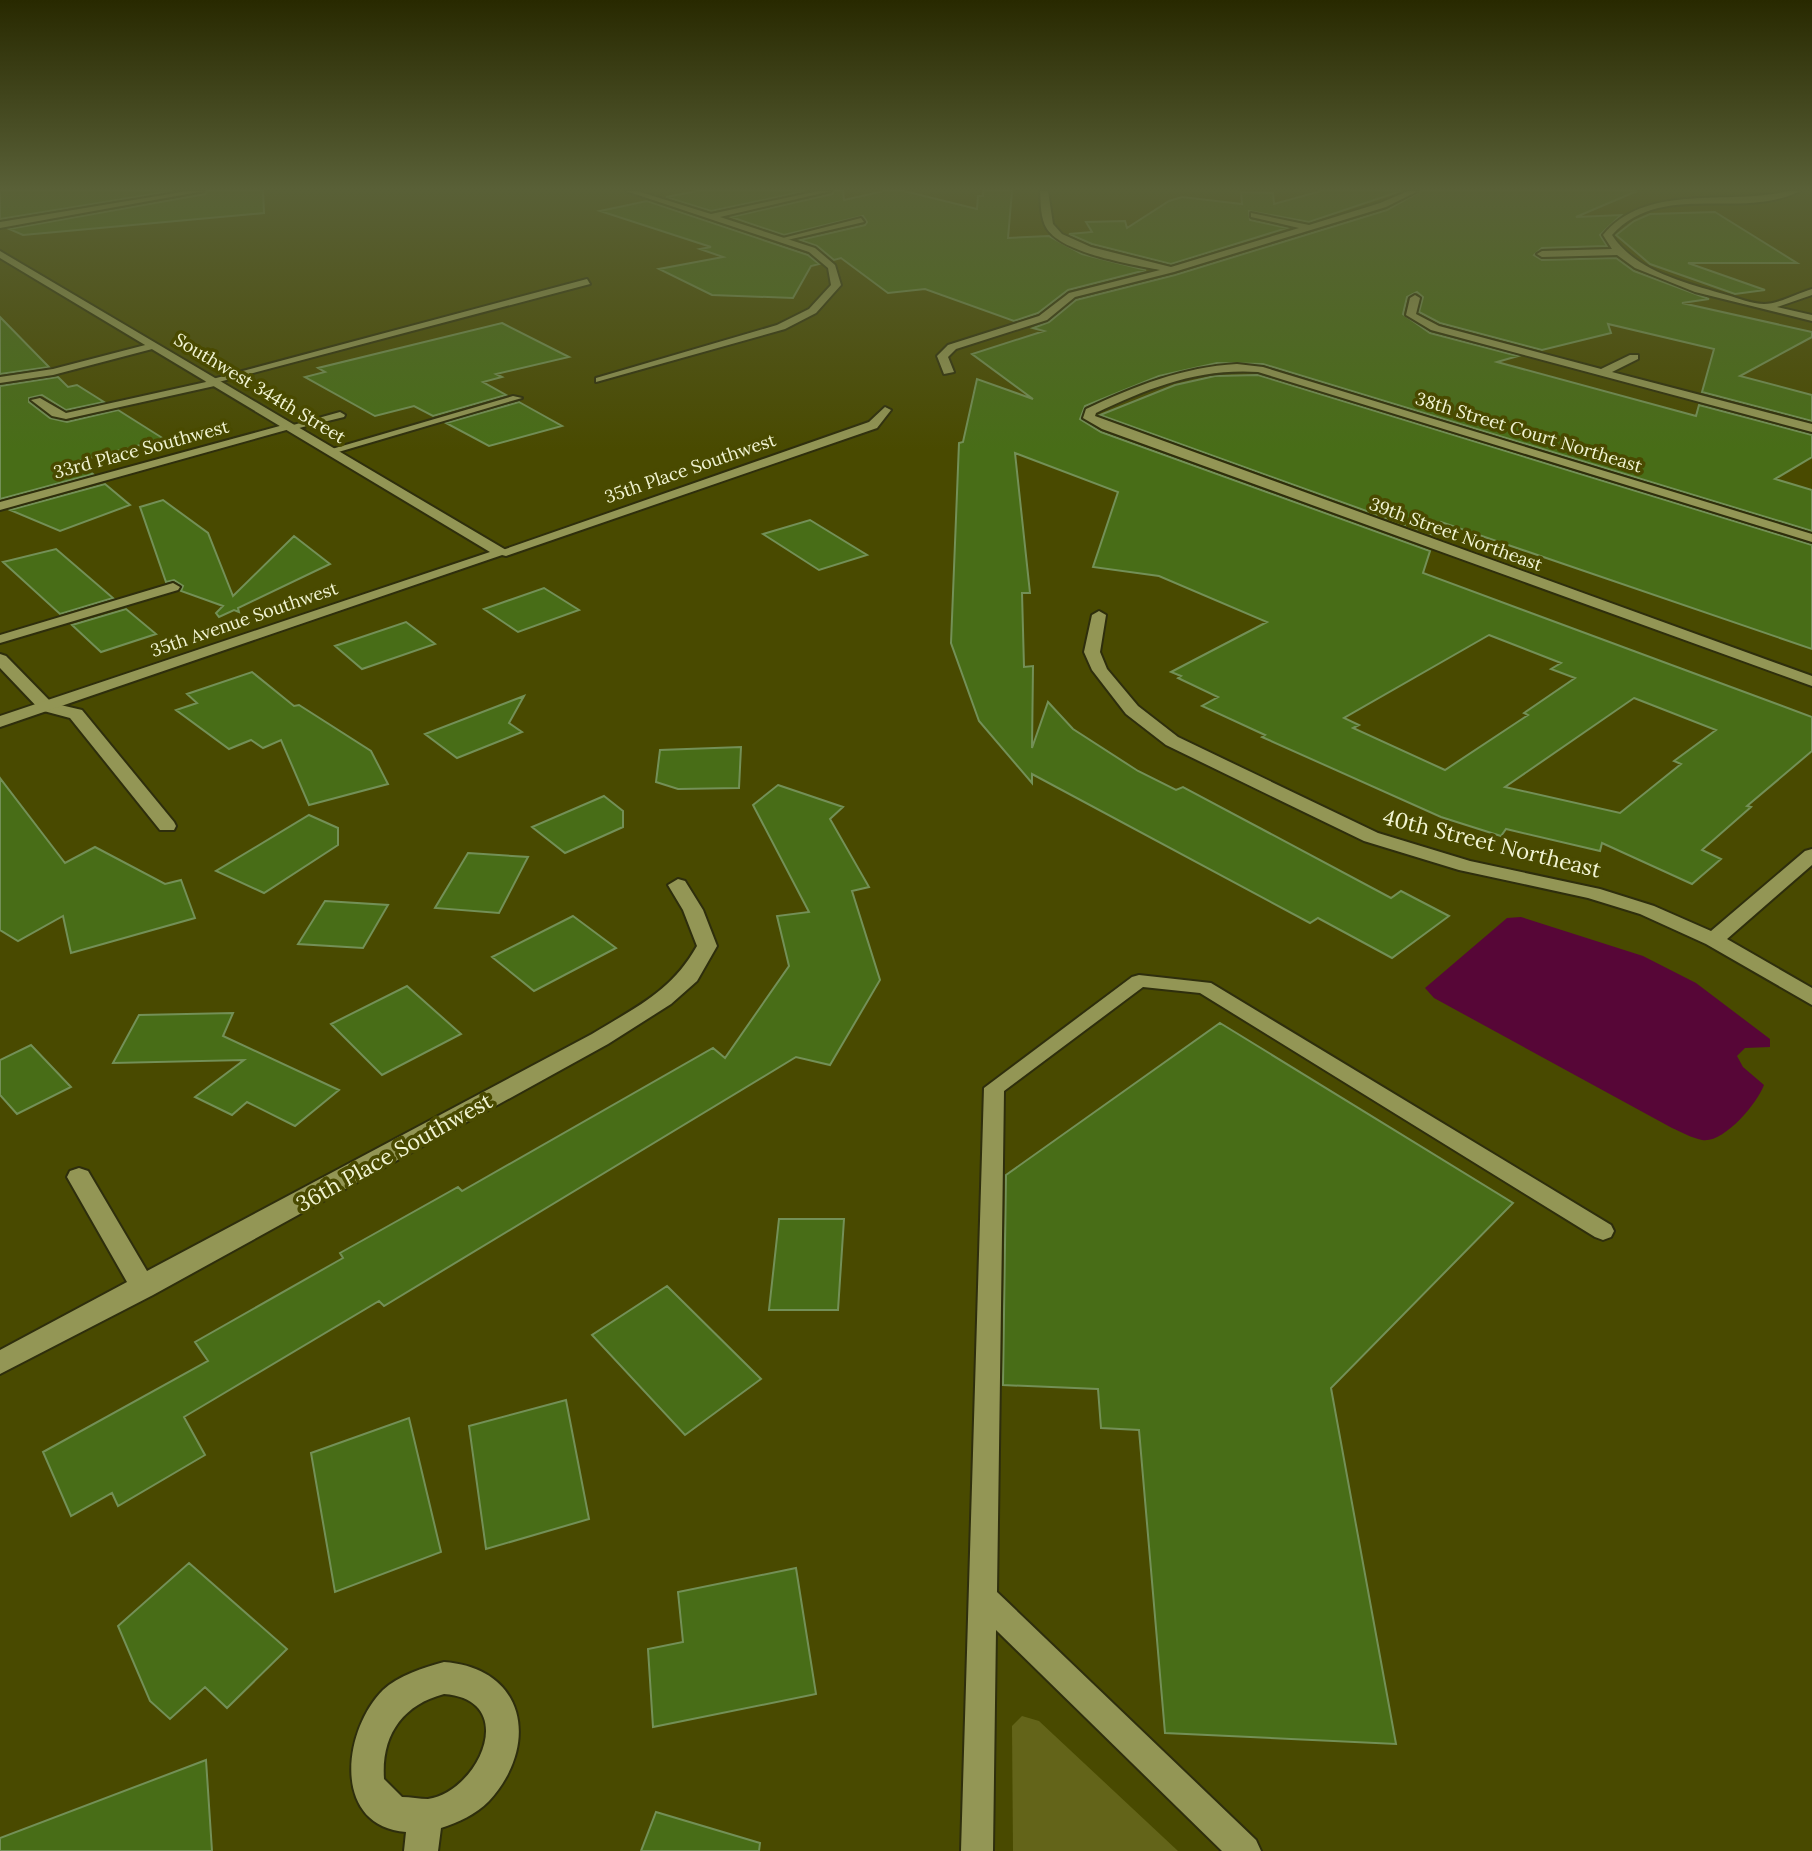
<svg xmlns="http://www.w3.org/2000/svg" width="1812" height="1851" viewBox="0 0 1812 1851" font-family="Lora,serif">
  <style>
    .green { fill: #636419 }
    .water { fill: #570637 }
    .building { fill: #486d17; stroke: #739057; stroke-width: 2; fill-rule: evenodd }
    .lines { fill: none; stroke-linecap: round; stroke-linejoin: round }
    .service-casing { stroke: #2e2e0c; stroke-width: 4 }
    .minor-casing { stroke: #2e2e0c; stroke-width: 4 }
    .tertiary-casing { stroke: #2e2e0c; stroke-width: 4 }
    .service { fill: #939655; fill-rule: evenodd }
    .minor { fill: #939655; fill-rule: evenodd }
    .tertiary { fill: #939655; fill-rule: evenodd }
    .labels { text-anchor: middle; dominant-baseline: central; stroke-width: 7; stroke-linejoin: round; paint-order: stroke }
    .far-street-label { font-size: 18px; fill: #f1f4d2; stroke: #494a00 }
    .street-label { font-size: 22px; fill: #f1f4d2; stroke: #494a00 }
  </style>
  <rect width="100%" height="100%" fill="#494a00"/>
  <path class="green" d="M 1022,1716 L 1039,1721 L 1178,1851 L 1013,1851 L 1012,1726 Z"/>
  <path class="water" d="M 1521,917 L 1643,956 L 1696,983 L 1770,1039 L 1770,1047 L 1745,1048 L 1737,1056 L 1743,1067 L 1764,1085 C 1757,1104 1723,1144 1702,1140 C 1692,1138 1681,1132 1672,1128 L 1434,998 L 1425,988 L 1507,918 Z"/>
  <path class="building" d="M 0,191 L 172,191 L 0,219 Z
    M 207,191 L 263,191 L 264,213 L 23,235 L 9,229 L 205,194 Z
    M 697,191 L 805,191 L 711,211 L 666,197 Z
    M 834,191 L 843,191 L 844,200 L 884,191 L 904,191 L 977,209 L 978,196 L 983,196 L 983,191 L 1012,191 L 1008,238 L 1049,236 L 1082,254 L 1146,270 L 1068,290 L 1038,313 L 1014,321 L 925,289 L 888,293 L 841,258 L 834,260 L 817,246 L 800,240 L 865,225 L 867,222 L 863,216 L 784,235 L 731,217 L 832,194 Z
    M 1321,191 L 1401,191 L 1309,222 L 1249,211 L 1250,220 L 1287,228 L 1171,264 L 1092,244 L 1069,234 L 1092,232 L 1086,222 L 1125,221 L 1127,228 L 1169,201 L 1182,197 L 1242,204 L 1241,192 L 1273,193 L 1274,204 Z
    M 1421,191 L 1637,191 L 1576,217 L 1621,215 L 1600,235 L 1607,246 L 1542,248 L 1534,255 L 1542,260 L 1616,258 L 1634,271 L 1709,299 L 1682,303 L 1812,332 L 1812,337 L 1740,376 L 1812,395 L 1812,421 L 1702,392 L 1714,349 L 1608,324 L 1611,333 L 1542,350 L 1440,323 L 1419,312 L 1423,297 L 1417,292 L 1407,297 L 1403,314 L 1430,333 L 1518,356 L 1497,362 L 1696,416 L 1699,405 L 1812,435 L 1812,457 L 1775,479 L 1812,490 L 1812,531 L 1263,364 L 1217,363 L 1159,376 L 1085,406 L 1080,419 L 1101,432 L 1430,551 L 1423,573 L 1812,717 L 1812,751 L 1747,806 L 1751,807 L 1702,850 L 1721,859 L 1692,884 L 1602,843 L 1600,851 L 1506,829 L 1501,836 L 1441,817 L 1262,737 L 1265,735 L 1202,706 L 1218,697 L 1178,678 L 1181,676 L 1171,672 L 1267,622 L 1159,576 L 1093,567 L 1118,492 L 1015,453 L 1030,593 L 1022,593 L 1024,667 L 1033,666 L 1032,748 L 1048,702 L 1073,729 L 1138,771 L 1176,790 L 1183,787 L 1391,898 L 1401,891 L 1449,916 L 1392,958 L 1318,918 L 1310,923 L 1032,774 L 1032,783 L 979,721 L 951,643 L 959,443 L 963,442 L 977,379 L 1033,399 L 972,354 L 1044,331 L 1033,328 L 1049,322 L 1076,300 L 1175,275 L 1387,210 ZM 1489,635 L 1561,663 L 1551,669 L 1575,678 L 1524,713 L 1528,715 L 1445,770 L 1353,728 L 1359,725 L 1344,718 ZM 1634,698 L 1716,730 L 1674,761 L 1681,764 L 1620,813 L 1505,787 Z
    M 647,201 L 808,255 L 819,264 L 811,266 L 793,298 L 712,295 L 659,269 L 723,257 L 700,249 L 711,247 L 600,211 Z
    M 1715,212 L 1797,263 L 1688,263 L 1765,290 L 1735,294 L 1650,264 L 1616,235 L 1634,221 L 1650,214 Z
    M 0,317 L 49,367 L 0,374 Z
    M 502,323 L 569,357 L 496,374 L 502,377 L 483,382 L 506,395 L 433,416 L 414,406 L 375,416 L 305,377 L 325,372 L 318,368 Z
    M 1258,375 L 1812,545 L 1812,649 L 1441,522 L 1436,536 L 1100,415 L 1175,385 L 1215,376 Z
    M 58,377 L 68,387 L 77,385 L 104,402 L 66,410 L 42,395 L 29,398 L 29,402 L 50,418 L 67,422 L 118,410 L 164,439 L 78,461 L 93,474 L 0,499 L 0,386 Z
    M 519,402 L 562,426 L 489,446 L 446,423 Z
    M 105,484 L 130,505 L 60,531 L 10,510 Z
    M 163,500 L 208,533 L 233,596 L 294,536 L 330,564 L 238,608 L 239,612 L 234,610 L 219,617 L 216,613 L 223,606 L 181,591 L 183,586 L 174,580 L 166,582 L 140,507 Z
    M 810,520 L 867,555 L 819,570 L 763,534 Z
    M 56,549 L 113,598 L 60,614 L 3,562 Z
    M 544,588 L 579,610 L 518,632 L 484,609 Z
    M 126,609 L 156,634 L 101,652 L 72,625 Z
    M 406,622 L 435,644 L 362,669 L 335,646 Z
    M 252,672 L 294,706 L 299,705 L 371,751 L 388,784 L 309,805 L 281,740 L 263,748 L 251,740 L 229,749 L 176,710 L 197,703 L 187,694 Z
    M 524,696 L 509,723 L 522,732 L 457,758 L 425,734 Z
    M 741,747 L 739,788 L 678,789 L 656,782 L 660,750 Z
    M 0,778 L 65,863 L 95,847 L 165,884 L 181,880 L 195,918 L 71,953 L 63,916 L 18,941 L 0,930 Z
    M 778,785 L 843,807 L 830,819 L 869,887 L 852,891 L 880,980 L 830,1065 L 796,1057 L 384,1306 L 379,1301 L 184,1417 L 205,1455 L 118,1506 L 112,1493 L 71,1516 L 43,1452 L 208,1361 L 195,1342 L 343,1258 L 340,1253 L 458,1187 L 462,1191 L 713,1048 L 725,1058 L 789,966 L 777,916 L 809,912 L 753,805 Z
    M 604,796 L 623,811 L 623,827 L 565,853 L 532,827 Z
    M 309,815 L 338,828 L 338,845 L 264,893 L 216,871 Z
    M 468,853 L 528,857 L 499,913 L 435,908 Z
    M 325,901 L 388,905 L 363,948 L 298,944 Z
    M 573,916 L 616,948 L 534,991 L 492,957 Z
    M 407,986 L 461,1034 L 382,1075 L 331,1024 Z
    M 233,1013 L 223,1036 L 339,1090 L 295,1126 L 247,1102 L 232,1115 L 195,1097 L 244,1060 L 113,1063 L 139,1015 Z
    M 1220,1023 L 1513,1203 L 1331,1388 L 1396,1744 L 1165,1733 L 1139,1430 L 1101,1428 L 1098,1389 L 1003,1385 L 1006,1175 Z
    M 31,1045 L 71,1087 L 17,1114 L 0,1095 L 0,1060 Z
    M 779,1219 L 844,1219 L 838,1310 L 769,1310 Z
    M 667,1286 L 761,1379 L 685,1435 L 592,1335 Z
    M 566,1400 L 589,1519 L 486,1549 L 469,1426 Z
    M 409,1418 L 441,1552 L 335,1592 L 311,1453 Z
    M 189,1563 L 287,1649 L 227,1708 L 205,1687 L 170,1719 L 150,1701 L 118,1626 Z
    M 796,1568 L 816,1694 L 653,1727 L 648,1649 L 683,1642 L 678,1592 Z
    M 206,1760 L 212,1851 L 0,1851 L 0,1838 Z
    M 656,1812 L 760,1843 L 759,1851 L 641,1851 Z"/>
  <g class="lines">
    <g class="service-casing">
      <path id="service" d="M 861,218 L 864,222 L 783,241 L 779,239 Z
        M 153,343 L 156,344 L 156,348 L 53,375 L 0,383 L 0,377 L 53,369 Z
        M 215,380 L 220,383 L 219,385 L 66,419 L 52,416 L 31,400 L 40,398 L 66,413 Z
        M 513,396 L 522,398 L 335,453 L 325,451 Z
        M 340,412 L 345,415 L 344,417 L 291,430 L 286,427 Z
        M 173,583 L 180,587 L 178,590 L 0,643 L 0,635 Z
        M 1139,975 L 1211,983 L 1611,1225 L 1614,1231 L 1611,1237 L 1603,1240 L 1595,1237 L 1200,993 L 1143,987 L 1004,1091 L 997,1592 L 1256,1840 L 1261,1851 L 1222,1851 L 996,1630 L 993,1851 L 961,1851 L 984,1088 L 1132,977 Z"/>
    </g>
    <g class="minor-casing">
      <path id="minor" d="M 188,191 L 204,191 L 0,228 L 0,222 Z
        M 626,191 L 637,191 L 711,214 L 818,191 L 831,191 L 720,217 L 815,248 L 835,265 L 841,285 L 816,313 L 785,329 L 596,382 L 596,378 L 777,325 L 809,309 L 831,285 L 828,268 L 809,252 Z
        M 1040,191 L 1048,191 L 1053,224 L 1062,234 L 1091,247 L 1171,267 L 1299,228 L 1251,217 L 1251,213 L 1309,225 L 1380,203 L 1408,191 L 1418,191 L 1386,207 L 1174,272 L 1075,297 L 1047,320 L 956,349 L 948,357 L 954,372 L 944,374 L 937,356 L 948,345 L 1039,316 L 1069,293 L 1160,270 C 1131,264 1064,254 1047,229 C 1040,218 1041,203 1040,191 Z
        M 1788,191 L 1800,191 C 1742,221 1662,180 1612,235 C 1636,272 1687,283 1727,295 C 1738,298 1752,304 1764,304 C 1779,304 1798,293 1812,289 L 1812,295 L 1777,307 L 1812,315 L 1812,321 L 1695,292 L 1635,268 L 1617,255 L 1542,257 L 1537,254 L 1542,251 L 1612,249 L 1603,235 C 1647,182 1727,206 1788,191 Z
        M 587,279 L 590,284 L 211,384 L 205,381 Z
        M 1415,295 L 1420,298 L 1416,314 L 1439,326 L 1601,369 L 1630,355 L 1638,355 L 1638,359 L 1612,372 L 1812,424 L 1812,432 L 1431,330 L 1406,315 L 1410,298 Z
        M 1237,364 L 1263,367 L 1812,534 L 1812,542 L 1258,372 C 1199,368 1148,388 1096,413 L 1095,416 L 1812,676 L 1812,686 L 1102,429 L 1083,418 L 1086,409 C 1135,386 1183,367 1237,364 Z
        M 885,407 L 891,410 L 877,428 L 506,556 L 494,553 L 869,422 Z
        M 287,424 L 297,427 L 0,510 L 0,502 Z
        M 1099,611 L 1106,615 L 1100,652 L 1107,669 L 1138,706 L 1178,737 L 1378,833 L 1470,861 L 1600,889 L 1654,906 L 1711,931 L 1805,851 L 1812,849 L 1812,865 L 1727,939 L 1812,988 L 1812,1005 L 1706,944 L 1640,914 L 1588,898 L 1459,870 L 1364,841 L 1166,745 L 1126,714 L 1092,670 L 1084,652 L 1092,615 Z
        M 0,654 L 6,656 L 52,703 L 82,710 L 174,822 L 176,826 L 174,830 L 160,830 L 70,718 L 40,710 L 0,668 Z
        M 678,879 L 685,881 L 703,910 L 717,946 L 697,981 L 671,1004 L 608,1044 L 153,1295 L 0,1374 L 0,1350 L 127,1282 L 67,1177 L 70,1171 L 79,1168 L 88,1171 L 147,1271 L 592,1034 C 636,1007 671,992 697,946 L 683,910 L 668,885 Z
        M 444,1662 C 526,1668 540,1745 489,1801 C 475,1815 459,1822 441,1828 L 438,1851 L 404,1851 L 406,1832 C 331,1826 343,1730 383,1690 C 399,1675 423,1668 444,1662 ZM 444,1694 C 521,1700 478,1792 428,1799 C 420,1799 410,1797 402,1797 L 384,1779 C 381,1736 402,1705 444,1694 Z"/>
    </g>
    <g class="tertiary-casing">
      <path id="tertiary" d="M 0,251 L 506,550 L 508,553 L 0,727 L 0,716 L 490,552 L 0,258 Z"/>
    </g>
    <use href="#service" class="service"/>
    <use href="#minor" class="minor"/>
    <use href="#tertiary" class="tertiary"/>
  </g>
  <linearGradient id="sky" x2="0" y2="1"><stop stop-color="#282900"/><stop offset="0.42" stop-color="#596037"/><stop offset="1" stop-color="#596037" stop-opacity="0"/></linearGradient>
  <rect width="1812" height="450" fill="url(#sky)"/>
  <g class="labels">
    <g class="far-street-label">
      <text transform="translate(260 388) rotate(31)">Southwest 344th Street</text>
      <text transform="translate(1529 432) rotate(17)">38th Street Court Northeast</text>
      <text transform="translate(141 449) rotate(-15)">33rd Place Southwest</text>
      <text transform="translate(690 468) rotate(-19)">35th Place Southwest</text>
      <text transform="translate(1456 534) rotate(20)">39th Street Northeast</text>
      <text transform="translate(244 619) rotate(-19)">35th Avenue Southwest</text>
    </g>
    <g class="street-label">
      <text transform="translate(1492 843) rotate(14)">40th Street Northeast</text>
      <text transform="translate(394 1152) rotate(-29)">36th Place Southwest</text>
    </g>
  </g>
</svg>
